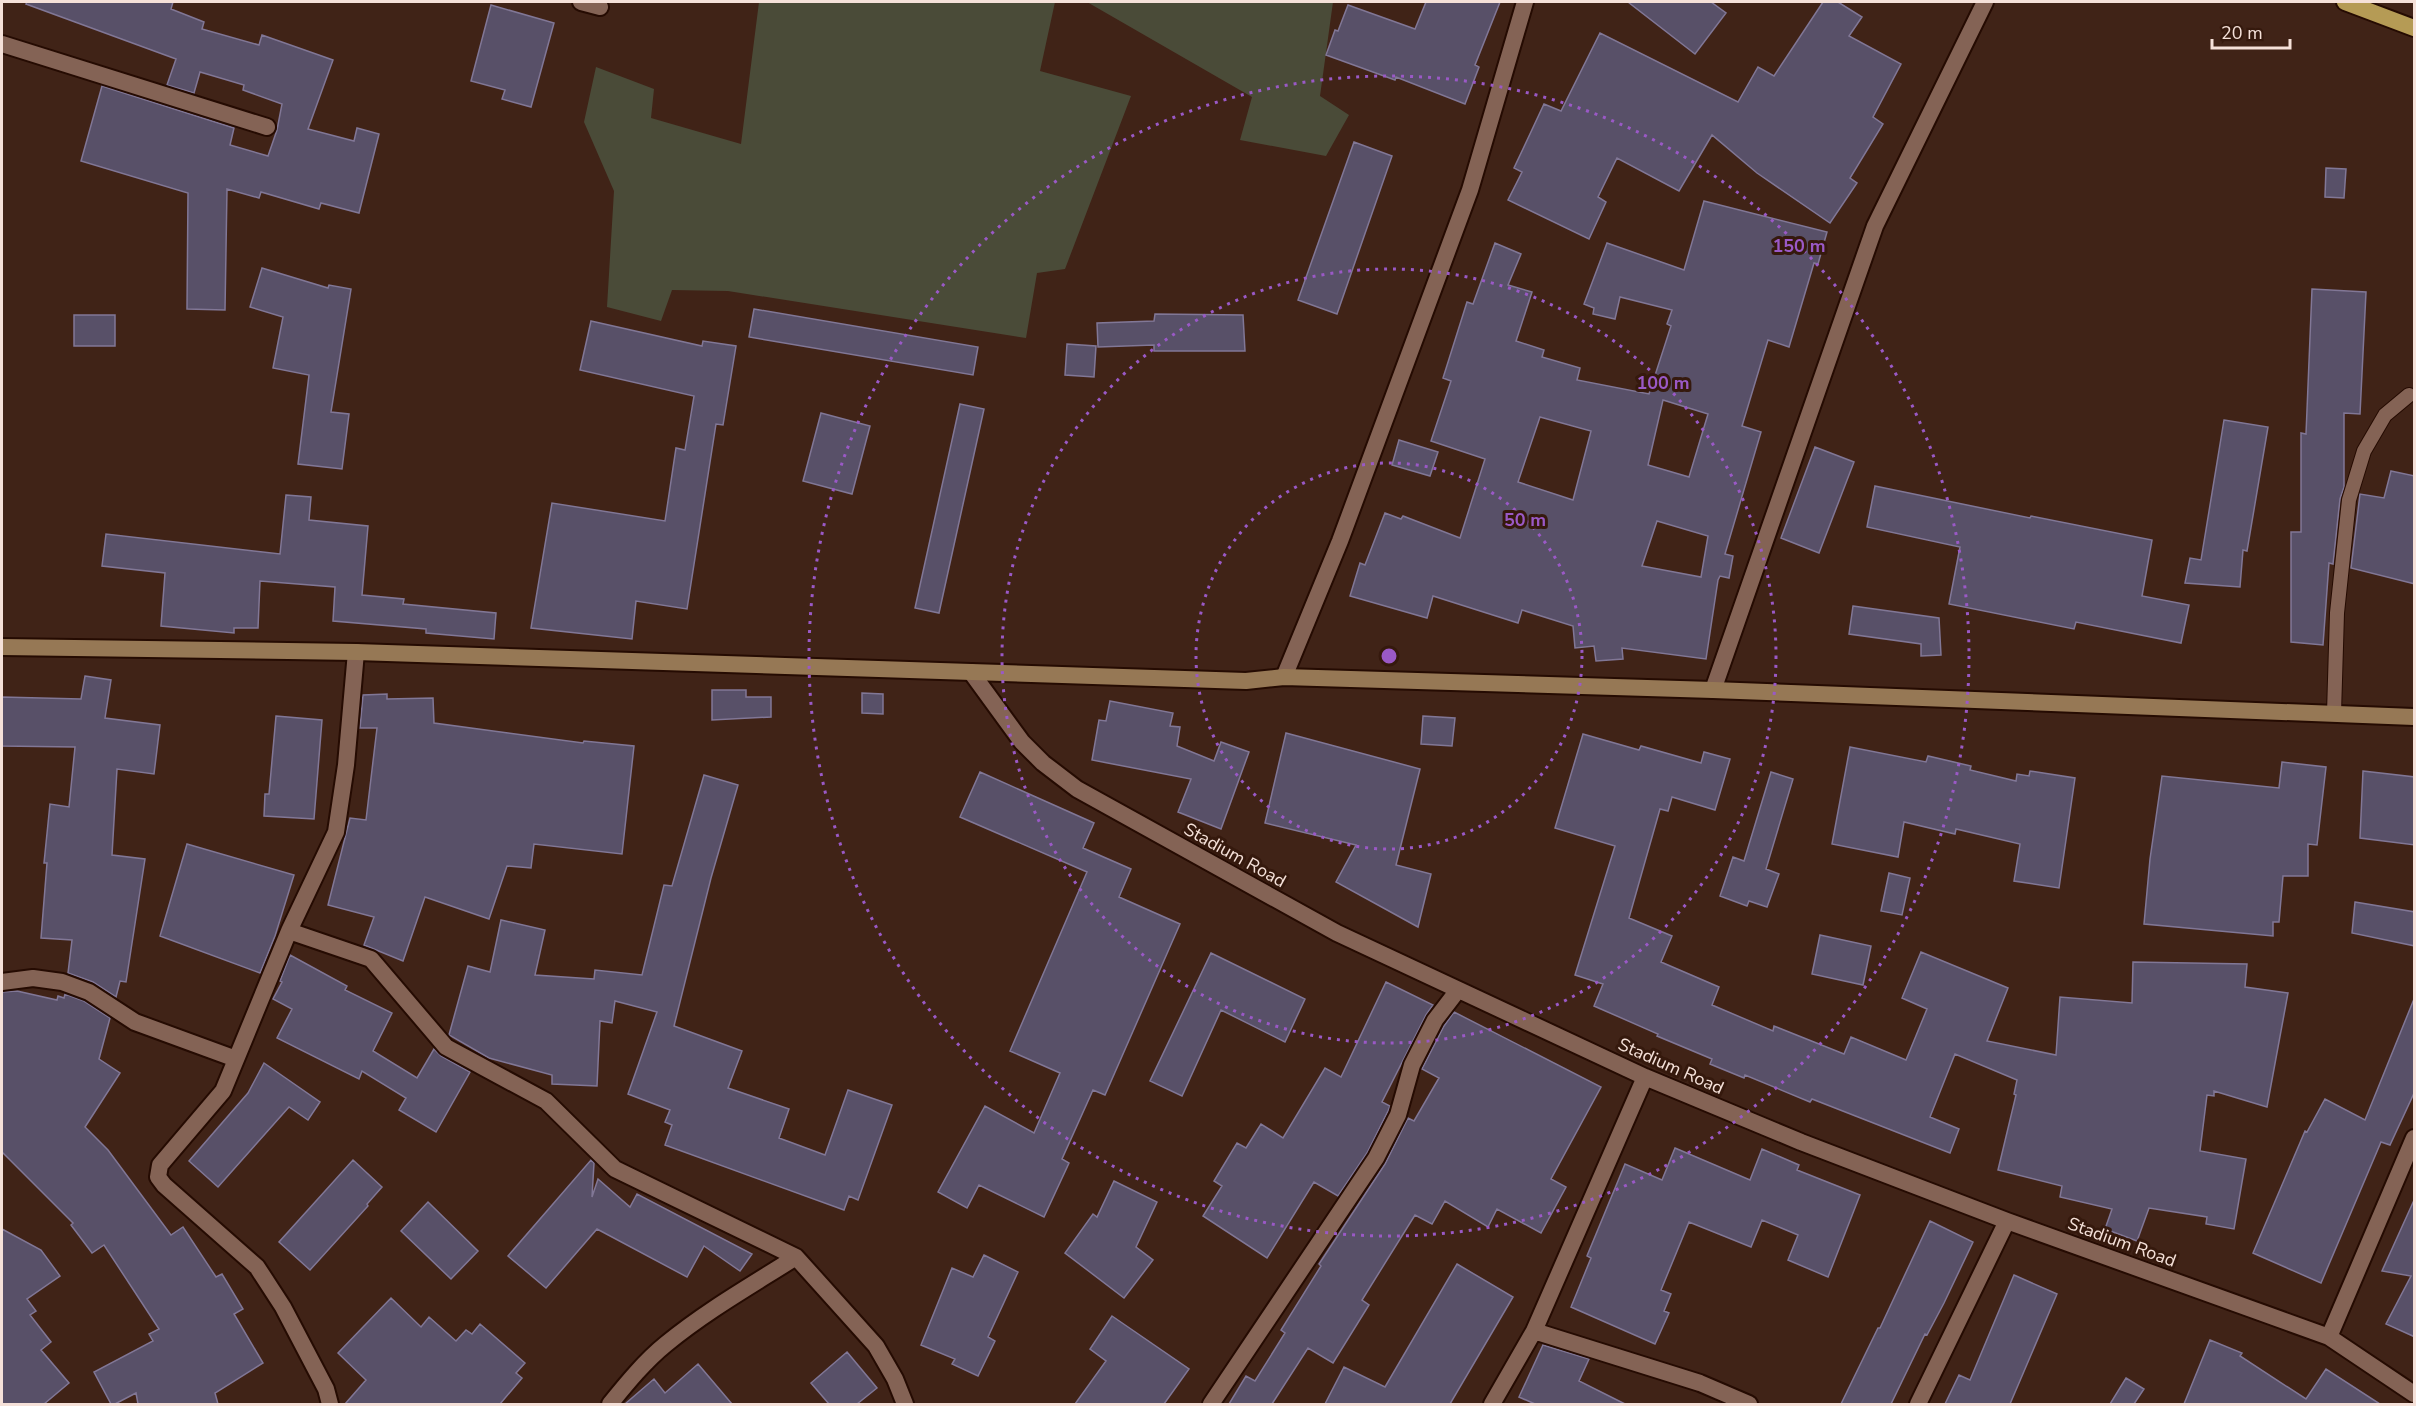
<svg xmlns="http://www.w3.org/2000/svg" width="2416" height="1406" viewBox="0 0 2416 1406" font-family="'Nunito Sans',sans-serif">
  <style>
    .green { fill: #4a4b38 }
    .building { fill: #585068; stroke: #817796; stroke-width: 1.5; fill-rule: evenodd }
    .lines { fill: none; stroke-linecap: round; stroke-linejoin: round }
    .service-casing { stroke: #250b02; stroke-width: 16 }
    .minor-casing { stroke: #250b02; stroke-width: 20 }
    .secondary-casing { stroke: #250b02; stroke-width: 20 }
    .trunk-casing { stroke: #250b02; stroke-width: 20 }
    .service { stroke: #846355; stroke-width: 14 }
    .minor { stroke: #846355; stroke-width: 16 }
    .secondary { stroke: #967855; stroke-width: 16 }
    .trunk { stroke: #b59b55; stroke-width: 16 }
    .ring { fill: none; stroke: #9a59c6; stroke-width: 3; stroke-dasharray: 3 6 }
    .labels { text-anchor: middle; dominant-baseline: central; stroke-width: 6; stroke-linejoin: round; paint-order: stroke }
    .street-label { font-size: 18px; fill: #f5e1d9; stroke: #35190d }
    .centre { fill: #9a59c6; stroke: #35190d; stroke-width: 3 }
    .ring-label { font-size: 18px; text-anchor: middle; font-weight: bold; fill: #9a59c6; stroke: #35190d; stroke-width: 6; stroke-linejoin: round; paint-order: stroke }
  </style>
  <rect width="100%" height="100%" fill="#402317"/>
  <path class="green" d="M 759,2 L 1055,2 L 1040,71 L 1131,96 L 1065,269 L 1037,273 L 1026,338 L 728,291 L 672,290 L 661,321 L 607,307 L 614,191 L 584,122 L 596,67 L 654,89 L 651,118 L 741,144 Z
    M 1087,2 L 1333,2 L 1320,96 L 1349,115 L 1326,156 L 1240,140 L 1252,97 Z"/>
  <path class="building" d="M 27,2 L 173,2 L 171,9 L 204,22 L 202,29 L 259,45 L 262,35 L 333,60 L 308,129 L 354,141 L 357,128 L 379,134 L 359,213 L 321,203 L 319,209 L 261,192 L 259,198 L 227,189 L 225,310 L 187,309 L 188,193 L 81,161 L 102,86 L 234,128 L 230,145 L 268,156 L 277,130 L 282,104 L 243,90 L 244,85 L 200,72 L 194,93 L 167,85 L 176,59 L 26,4 Z
    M 1426,2 L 1500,2 L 1475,65 L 1479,67 L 1465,104 L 1396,77 L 1395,80 L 1326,55 L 1335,30 L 1338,31 L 1348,5 L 1415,29 Z
    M 1628,2 L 1711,2 L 1726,13 L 1695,54 Z
    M 1823,2 L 1838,2 L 1862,17 L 1849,36 L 1901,64 L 1873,117 L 1883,124 L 1850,178 L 1857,183 L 1830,223 L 1757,173 L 1712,135 L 1679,191 L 1617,158 L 1598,197 L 1606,202 L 1589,239 L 1508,200 L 1522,172 L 1514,168 L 1544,104 L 1561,111 L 1600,33 L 1738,102 L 1758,67 L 1774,76 Z
    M 491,5 L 554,23 L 531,107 L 502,99 L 505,90 L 471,81 Z
    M 1354,142 L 1392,156 L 1337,314 L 1298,300 Z
    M 2326,168 L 2346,169 L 2344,198 L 2325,197 Z
    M 1704,201 L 1827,232 L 1818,264 L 1814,263 L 1789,347 L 1768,340 L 1742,426 L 1761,432 L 1725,554 L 1733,556 L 1729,578 L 1720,576 L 1718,580 L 1706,659 L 1622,648 L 1623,659 L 1596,661 L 1594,646 L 1575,648 L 1573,626 L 1522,610 L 1518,623 L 1433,596 L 1427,618 L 1350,596 L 1360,563 L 1365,565 L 1385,513 L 1401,519 L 1403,516 L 1460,538 L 1485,459 L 1431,441 L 1451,381 L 1443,378 L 1467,302 L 1473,304 L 1495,243 L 1521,254 L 1508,285 L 1532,292 L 1516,341 L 1544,350 L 1542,357 L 1580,368 L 1577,380 L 1649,394 L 1671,326 L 1667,324 L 1672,310 L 1620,297 L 1615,319 L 1593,314 L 1594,308 L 1584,304 L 1607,243 L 1684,270 ZM 1663,400 L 1708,414 L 1689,477 L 1648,465 ZM 1540,417 L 1591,431 L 1573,500 L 1518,482 ZM 1657,521 L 1708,536 L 1701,577 L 1642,566 Z
    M 262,268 L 328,288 L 329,285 L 351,289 L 331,412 L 349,414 L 342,469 L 298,464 L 309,375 L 273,368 L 283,317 L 250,307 Z
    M 2312,289 L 2366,292 L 2360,414 L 2344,413 L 2344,487 L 2340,499 L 2333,564 L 2329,563 L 2323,645 L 2291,642 L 2291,532 L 2301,532 L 2301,433 L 2306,434 Z
    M 754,309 L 978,347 L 973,375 L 749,337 Z
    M 1155,314 L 1243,315 L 1245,351 L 1154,351 L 1154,345 L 1098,347 L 1097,323 L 1154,321 Z
    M 74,315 L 115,315 L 115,346 L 74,346 Z
    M 591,321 L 702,346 L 703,341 L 736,346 L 723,425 L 716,424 L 687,609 L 636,601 L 632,639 L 531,628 L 552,503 L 665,521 L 676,448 L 685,450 L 694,396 L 580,370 Z
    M 1067,344 L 1096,346 L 1094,377 L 1065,375 Z
    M 960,404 L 984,409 L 939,613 L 915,608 Z
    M 821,413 L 870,426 L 852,494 L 803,481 Z
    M 2224,420 L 2268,427 L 2247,551 L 2243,550 L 2240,587 L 2185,583 L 2190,558 L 2201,560 Z
    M 1399,440 L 1438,452 L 1430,476 L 1392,465 Z
    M 1815,447 L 1854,462 L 1819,553 L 1781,538 Z
    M 2391,471 L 2415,476 L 2415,584 L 2351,568 L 2360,494 L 2384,498 Z
    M 1875,486 L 2030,518 L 2031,516 L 2152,540 L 2142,596 L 2189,605 L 2181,643 L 2076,622 L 2074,629 L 1949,604 L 1960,547 L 1867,527 Z
    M 286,495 L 311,497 L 309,520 L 368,526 L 362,595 L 404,599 L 403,604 L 496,613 L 494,639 L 426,633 L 426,629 L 333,621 L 335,587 L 260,581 L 258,628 L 234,628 L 234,633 L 161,626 L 165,573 L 102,566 L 106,534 L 280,554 Z
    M 1853,606 L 1939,618 L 1941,655 L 1921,656 L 1921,644 L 1849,634 Z
    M 85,676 L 111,680 L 105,718 L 160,725 L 154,774 L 117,769 L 112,855 L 145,859 L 126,982 L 120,981 L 116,997 L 93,982 L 68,973 L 72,940 L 41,938 L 47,863 L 44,863 L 50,804 L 69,807 L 75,747 L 2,746 L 2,697 L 81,699 Z
    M 712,690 L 746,690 L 746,697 L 771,697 L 771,717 L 712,720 Z
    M 862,693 L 883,694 L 883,714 L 862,713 Z
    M 387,694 L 387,699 L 433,698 L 434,723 L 583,743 L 584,741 L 634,746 L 622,854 L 534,844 L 531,868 L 507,866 L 489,919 L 425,897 L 403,961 L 364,945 L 374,917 L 328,905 L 350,818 L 366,820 L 377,728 L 360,728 L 363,695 Z
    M 1110,701 L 1173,713 L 1170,726 L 1180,727 L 1177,746 L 1214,761 L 1221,742 L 1249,752 L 1221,829 L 1178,812 L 1191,779 L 1092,760 L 1099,720 L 1106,721 Z
    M 276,716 L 322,720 L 314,819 L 264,816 L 265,794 L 269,794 Z
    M 1423,716 L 1455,718 L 1452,746 L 1421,744 Z
    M 1286,733 L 1420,769 L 1396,865 L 1431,874 L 1418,927 L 1336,882 L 1356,845 L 1265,823 Z
    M 1583,734 L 1639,750 L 1641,746 L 1701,763 L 1704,752 L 1730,759 L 1715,810 L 1672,797 L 1668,811 L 1660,809 L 1629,918 L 1672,936 L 1661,962 L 1719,987 L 1712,1005 L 1773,1031 L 1774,1026 L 1844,1054 L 1851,1037 L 1906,1060 L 1927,1009 L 1902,998 L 1921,952 L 2008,988 L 1987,1041 L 2056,1055 L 2060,997 L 2132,1003 L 2133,962 L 2247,964 L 2245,987 L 2288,993 L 2267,1107 L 2214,1091 L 2214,1096 L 2207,1095 L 2200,1151 L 2246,1159 L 2234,1229 L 2206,1224 L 2207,1217 L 2149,1208 L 2137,1241 L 2105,1229 L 2112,1209 L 2060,1197 L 2062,1186 L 1998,1170 L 2016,1095 L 2014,1094 L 2017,1080 L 1955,1054 L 1930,1117 L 1959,1129 L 1950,1153 L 1812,1099 L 1810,1102 L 1745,1075 L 1744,1078 L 1710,1064 L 1712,1059 L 1657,1036 L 1658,1034 L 1594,1006 L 1603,984 L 1575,975 L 1615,846 L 1555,828 Z
    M 1850,747 L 1926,762 L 1928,756 L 1971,766 L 1970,770 L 2016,781 L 2017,774 L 2029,776 L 2030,771 L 2075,778 L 2059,888 L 2014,881 L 2020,844 L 1956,829 L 1955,834 L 1904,822 L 1898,857 L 1832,844 Z
    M 2282,762 L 2326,767 L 2317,845 L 2308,844 L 2308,876 L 2283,876 L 2279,922 L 2273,922 L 2273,936 L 2144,924 L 2150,859 L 2162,776 L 2279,788 Z
    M 2363,771 L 2415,777 L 2415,845 L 2360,838 Z
    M 980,772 L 1094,823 L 1083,848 L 1131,869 L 1119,897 L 1180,924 L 1105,1095 L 1093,1090 L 1062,1159 L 1069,1163 L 1044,1217 L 979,1185 L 967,1208 L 938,1192 L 985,1106 L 1034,1133 L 1060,1073 L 1010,1051 L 1087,872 L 960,817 Z
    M 1771,772 L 1793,779 L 1766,869 L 1779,874 L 1767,907 L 1749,901 L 1747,906 L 1720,896 L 1733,857 L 1744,861 Z
    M 704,775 L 738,785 L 711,878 L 674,1026 L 742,1051 L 728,1088 L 789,1109 L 779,1138 L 825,1155 L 848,1090 L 892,1105 L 858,1200 L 849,1196 L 844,1210 L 665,1145 L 672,1125 L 665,1122 L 670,1110 L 628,1094 L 657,1012 L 615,1001 L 612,1023 L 600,1021 L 597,1086 L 552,1084 L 552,1075 L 489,1058 L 449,1035 L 468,966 L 490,972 L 501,920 L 545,930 L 535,975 L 594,979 L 595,970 L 642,975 L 664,885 L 672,886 Z
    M 187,844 L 294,875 L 275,936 L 260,973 L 160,936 Z
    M 1889,873 L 1910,878 L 1902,915 L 1881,911 Z
    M 2355,902 L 2415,912 L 2415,946 L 2352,933 Z
    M 1820,935 L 1871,946 L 1863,985 L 1812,974 Z
    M 1211,953 L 1305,999 L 1285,1042 L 1221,1010 L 1182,1096 L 1150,1081 Z
    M 290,955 L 347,986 L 345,990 L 392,1013 L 373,1051 L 417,1078 L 434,1049 L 441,1056 L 470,1072 L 436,1132 L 399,1110 L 406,1098 L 362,1071 L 359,1079 L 277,1038 L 292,1009 L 273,999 L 282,982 L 280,981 Z
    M 1386,982 L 1433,1005 L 1426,1015 L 1382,1102 L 1390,1106 L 1388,1111 L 1367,1153 L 1338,1196 L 1314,1182 L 1267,1258 L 1203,1216 L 1222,1186 L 1214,1181 L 1237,1143 L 1246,1148 L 1261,1124 L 1283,1138 L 1325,1068 L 1341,1077 Z
    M 17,991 L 57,1000 L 58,996 L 64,998 L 65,994 L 84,1001 L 110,1018 L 99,1059 L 120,1073 L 85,1127 L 108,1150 L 171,1235 L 183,1227 L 216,1277 L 222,1274 L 243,1309 L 234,1314 L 263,1363 L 215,1393 L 218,1404 L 138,1404 L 136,1393 L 115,1404 L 111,1404 L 94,1372 L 153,1341 L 149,1334 L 159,1329 L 104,1245 L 92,1253 L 71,1225 L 73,1223 L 2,1152 L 2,992 Z
    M 2414,999 L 2415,1091 L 2390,1145 L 2381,1142 L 2321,1283 L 2253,1253 L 2305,1131 L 2307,1132 L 2325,1099 L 2365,1120 Z
    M 1454,1012 L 1601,1087 L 1551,1179 L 1566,1187 L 1541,1233 L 1497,1209 L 1488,1227 L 1445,1201 L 1432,1224 L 1415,1215 L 1362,1300 L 1369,1305 L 1333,1363 L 1308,1348 L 1272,1404 L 1229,1404 L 1246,1376 L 1255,1381 L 1285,1333 L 1281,1330 L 1321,1266 L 1319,1264 L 1385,1164 L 1408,1118 L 1414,1121 L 1439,1078 L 1422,1069 L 1444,1026 Z
    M 264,1063 L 320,1102 L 308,1120 L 289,1107 L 218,1187 L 189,1161 L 248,1093 Z
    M 1675,1148 L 1750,1180 L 1762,1149 L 1799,1165 L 1797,1170 L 1860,1195 L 1828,1277 L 1788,1260 L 1798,1235 L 1762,1220 L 1751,1247 L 1689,1222 L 1661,1290 L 1671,1294 L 1664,1311 L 1669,1313 L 1655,1344 L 1571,1307 L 1591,1258 L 1587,1256 L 1625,1164 L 1662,1180 Z
    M 353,1160 L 382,1187 L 367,1204 L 368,1206 L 310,1270 L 279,1242 Z
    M 591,1160 L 594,1163 L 592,1197 L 598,1179 L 630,1207 L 637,1194 L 752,1254 L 740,1271 L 704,1246 L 687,1277 L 597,1229 L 546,1288 L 508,1256 Z
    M 1114,1181 L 1157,1202 L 1136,1247 L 1153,1260 L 1124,1298 L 1065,1253 L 1093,1214 L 1097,1217 Z
    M 2415,1198 L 2415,1337 L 2386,1324 L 2411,1276 L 2382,1271 Z
    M 428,1202 L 478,1251 L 451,1279 L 401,1231 Z
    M 1930,1221 L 1973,1242 L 1944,1303 L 1927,1335 L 1925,1334 L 1891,1404 L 1841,1404 L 1878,1328 L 1880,1328 Z
    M 2,1229 L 41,1250 L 60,1276 L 27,1299 L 36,1311 L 30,1315 L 51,1342 L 41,1350 L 69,1383 L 44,1404 L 2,1404 Z
    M 984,1255 L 1018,1272 L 988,1337 L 995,1341 L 978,1376 L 952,1364 L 955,1359 L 921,1345 L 952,1268 L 973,1277 Z
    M 1457,1264 L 1513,1297 L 1450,1404 L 1325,1404 L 1344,1367 L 1385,1387 Z
    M 2014,1275 L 2057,1294 L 2010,1404 L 1945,1404 L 1959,1375 L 1970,1380 Z
    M 391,1298 L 421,1327 L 429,1317 L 456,1341 L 466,1330 L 472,1334 L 480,1324 L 525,1363 L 516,1373 L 522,1378 L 500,1404 L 345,1404 L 366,1380 L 338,1353 Z
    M 1112,1316 L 1189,1369 L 1164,1404 L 1075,1404 L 1106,1361 L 1090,1349 Z
    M 2210,1340 L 2242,1353 L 2240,1356 L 2306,1399 L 2326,1369 L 2380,1404 L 2184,1404 Z
    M 1543,1345 L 1589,1359 L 1579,1381 L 1625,1404 L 1535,1404 L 1519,1397 Z
    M 847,1352 L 877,1388 L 857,1404 L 829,1404 L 811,1383 Z
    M 698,1364 L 732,1404 L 625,1404 L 654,1379 L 665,1393 Z
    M 2126,1378 L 2144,1389 L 2134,1404 L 2110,1404 Z"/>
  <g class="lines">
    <g class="service-casing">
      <path id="service" d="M 2334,713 L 2337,613 L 2349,500 L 2364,451 L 2385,415 L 2409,395"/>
    </g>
    <g class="minor-casing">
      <path id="minor" d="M 581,2 L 600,7
        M 2,44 L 267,127
        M 971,672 L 1022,742 L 1043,763 L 1077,789 L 1337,933 L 1645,1077 L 1801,1142 L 2007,1221 L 2329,1337 L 2414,1394
        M 1284,677 L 1340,541 L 1470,190 L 1525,2
        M 1713,690 L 1875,226 L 1985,2
        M 289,931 L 371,959 L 446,1047 L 546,1101 L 615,1169 L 796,1257 L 876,1346 L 895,1379 L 905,1404
        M 2,982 L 33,978 L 62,982 L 89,992 L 135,1022 L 236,1059
        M 1534,1331 L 1700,1383 L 1749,1404
        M 2329,1337 L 2414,1138
        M 330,1404 L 326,1389 L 283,1307 L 257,1267 L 164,1185 L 158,1177 L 160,1165 L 223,1091 L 289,931 L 336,832 L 346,765 L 356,652
        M 610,1404 C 627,1383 645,1361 666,1344 C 706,1311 752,1285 796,1257
        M 1211,1404 L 1376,1158 L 1398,1115 L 1412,1065 L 1435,1020 L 1458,990
        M 1492,1404 L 1534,1331 L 1645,1077
        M 1918,1404 L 2007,1221"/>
    </g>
    <g class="secondary-casing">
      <path id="secondary" d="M 2,647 L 356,652 L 1246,681 L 1284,677 L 1713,690 L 2414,717"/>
    </g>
    <g class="trunk-casing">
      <path id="trunk" d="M 2345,2 L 2414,28"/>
    </g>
    <use href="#service" class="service"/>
    <use href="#minor" class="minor"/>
    <use href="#secondary" class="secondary"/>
    <use href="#trunk" class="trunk"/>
  </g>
  <g class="ring">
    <circle cx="1389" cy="656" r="193"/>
    <circle cx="1389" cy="656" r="387"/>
    <circle cx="1389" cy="656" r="580"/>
  </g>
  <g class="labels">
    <g class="street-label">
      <text transform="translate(1235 855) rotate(29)">Stadium Road</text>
      <text transform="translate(1671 1066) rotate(24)">Stadium Road</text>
      <text transform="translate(2122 1242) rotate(20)">Stadium Road</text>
    </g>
  </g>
  <circle cx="1389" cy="656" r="9" class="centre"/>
  <g class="ring-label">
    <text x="1799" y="252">150 m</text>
    <text x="1663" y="389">100 m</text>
    <text x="1525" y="526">50 m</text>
  </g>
  <rect width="2416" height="1406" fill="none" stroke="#f5e1d9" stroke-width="6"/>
  <path d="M2212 39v9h78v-9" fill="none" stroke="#f5e1d9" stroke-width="3"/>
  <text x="2221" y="39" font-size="18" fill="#f5e1d9" stroke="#35190d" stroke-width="4.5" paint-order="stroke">20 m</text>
</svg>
